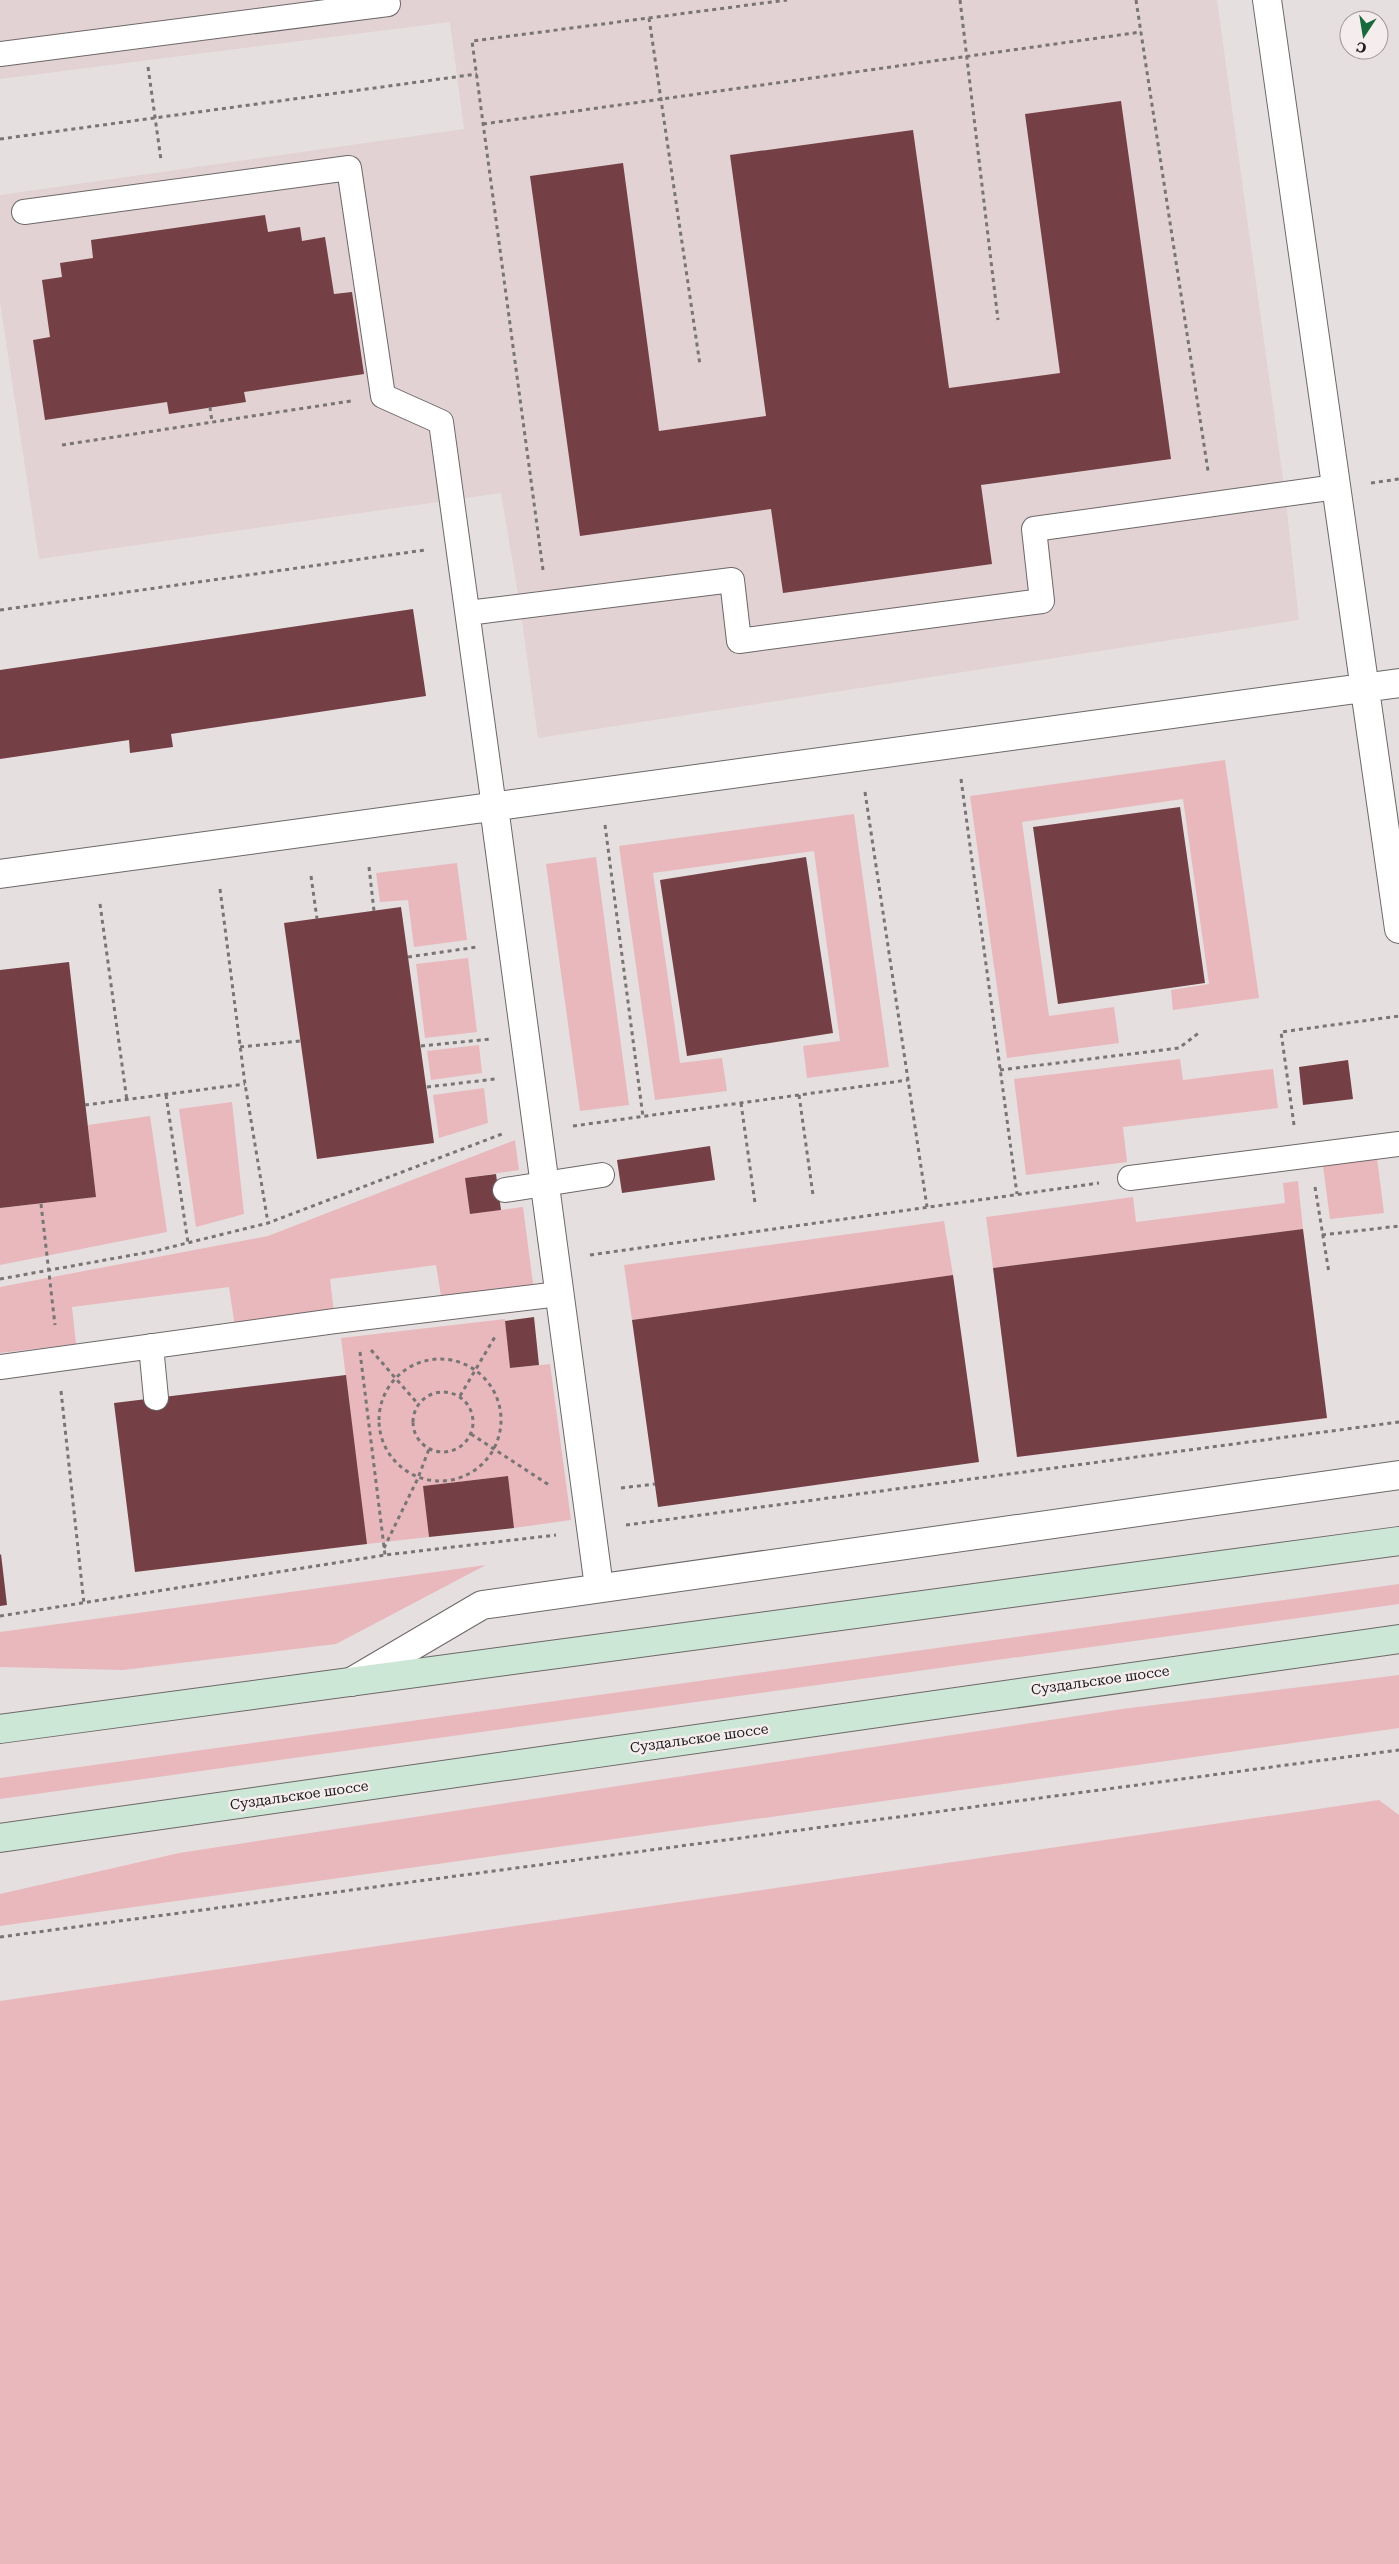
<svg xmlns="http://www.w3.org/2000/svg" width="1399" height="2564" viewBox="0 0 1399 2564" font-family="'Roboto Serif',serif">
  <style>
    .built { fill: #e2d2d3 }
    .green { fill: #e8b8bc }
    .building { fill: #743f45 }
    .lines { fill: none; stroke-linecap: round; stroke-linejoin: round }
    .lane-casing { stroke: #6d6768; stroke-width: 26 }
    .street-casing { stroke: #6d6768; stroke-width: 30 }
    .secondary-casing { stroke: #6d6768; stroke-width: 30 }
    .path { stroke: #797575; stroke-width: 3; stroke-dasharray: 4 4; stroke-linecap: butt }
    .lane { stroke: #fff; stroke-width: 24 }
    .street { stroke: #fff; stroke-width: 28 }
    .secondary { stroke: #cce7d5; stroke-width: 28 }
    .labels { text-anchor: middle; dominant-baseline: central; stroke-width: 5; stroke-linejoin: round; paint-order: stroke }
    .street-label { font-size: 14px; fill: #1c1a1a; stroke: #f4eced }
  </style>
  <rect width="100%" height="100%" fill="#e6dfe0"/>
  <path class="built" d="M 0,0 L 1217,0 L 1285,493 L 1299,620 L 538,738 L 520,606 L 501,493 L 39,559 L 0,302 L 0,195 L 464,129 L 450,22 L 0,79 Z"/>
  <path class="green" d="M 1225,760 L 1259,998 L 1173,1010 L 1171,990 L 1209,984 L 1183,799 L 1022,822 L 1049,1016 L 1114,1007 L 1119,1043 L 1007,1058 L 970,796 Z
    M 854,814 L 889,1067 L 807,1078 L 803,1046 L 840,1041 L 814,851 L 653,873 L 680,1063 L 722,1058 L 727,1091 L 655,1100 L 619,846 Z
    M 596,857 L 629,1105 L 580,1111 L 546,864 Z
    M 457,863 L 467,940 L 414,947 L 408,900 L 380,902 L 376,873 Z
    M 468,958 L 477,1032 L 425,1038 L 416,964 Z
    M 479,1045 L 482,1073 L 431,1080 L 427,1051 Z
    M 1180,1059 L 1183,1080 L 1273,1069 L 1278,1108 L 1123,1127 L 1127,1162 L 1026,1175 L 1014,1079 Z
    M 484,1088 L 488,1123 L 439,1138 L 433,1095 Z
    M 232,1102 L 244,1214 L 196,1227 L 179,1109 Z
    M 150,1116 L 167,1232 L 0,1265 L 0,1208 L 96,1197 L 88,1125 Z
    M 515,1140 L 519,1170 L 466,1178 L 470,1214 L 523,1207 L 534,1291 L 442,1302 L 436,1265 L 330,1279 L 335,1321 L 236,1334 L 229,1287 L 72,1307 L 76,1344 L 0,1353 L 0,1287 L 268,1236 Z
    M 1377,1158 L 1384,1213 L 1330,1219 L 1323,1166 Z
    M 1298,1181 L 1303,1229 L 993,1268 L 986,1217 L 1133,1197 L 1136,1222 L 1285,1203 L 1283,1183 Z
    M 944,1221 L 953,1275 L 632,1320 L 624,1265 Z
    M 505,1319 L 510,1368 L 550,1364 L 571,1520 L 514,1528 L 507,1476 L 424,1486 L 429,1537 L 367,1544 L 341,1338 Z
    M 486,1565 L 336,1644 L 123,1670 L 0,1667 L 0,1632 Z
    M 1399,1584 L 1399,1604 L 0,1799 L 0,1778 Z
    M 1399,1675 L 1399,1728 L 0,1926 L 0,1894 L 179,1853 L 1122,1709 Z
    M 1379,1800 L 1399,1815 L 1399,2564 L 0,2564 L 0,2001 Z"/>
  <path class="building" d="M 1121,101 L 1171,459 L 981,485 L 992,564 L 783,593 L 771,509 L 580,536 L 530,176 L 623,163 L 659,431 L 766,416 L 730,155 L 913,130 L 949,388 L 1060,373 L 1025,114 Z
    M 265,215 L 268,232 L 300,227 L 302,241 L 325,237 L 334,294 L 352,292 L 364,374 L 244,392 L 246,402 L 169,414 L 167,402 L 45,420 L 33,340 L 50,337 L 42,280 L 62,277 L 60,263 L 93,258 L 91,240 Z
    M 413,609 L 426,696 L 171,734 L 173,747 L 130,753 L 129,740 L 0,759 L 0,670 Z
    M 1180,807 L 1205,983 L 1058,1004 L 1033,827 Z
    M 806,857 L 833,1033 L 687,1056 L 660,880 Z
    M 401,907 L 434,1143 L 317,1159 L 284,923 Z
    M 69,962 L 96,1197 L 0,1208 L 0,970 Z
    M 1348,1060 L 1353,1099 L 1303,1105 L 1299,1067 Z
    M 710,1146 L 715,1180 L 622,1193 L 617,1160 Z
    M 496,1174 L 501,1210 L 470,1214 L 465,1178 Z
    M 1303,1229 L 1327,1418 L 1017,1457 L 993,1268 Z
    M 953,1275 L 979,1462 L 658,1507 L 632,1320 Z
    M 534,1317 L 539,1365 L 510,1368 L 505,1321 Z
    M 346,1375 L 367,1544 L 135,1572 L 114,1403 Z
    M 508,1476 L 514,1528 L 429,1537 L 423,1486 Z
    M 1,1554 L 7,1605 L 0,1606 L 0,1555 Z"/>
  <g class="lines">
    <g class="lane-casing">
      <path id="lane" d="M 0,54 L 388,4 L 387,0
        M 24,212 L 349,168 L 383,396 L 441,422 L 494,807
        M 468,613 L 732,580 L 739,641 L 1042,601 L 1034,529 L 1336,487
        M 1130,1178 L 1399,1144
        M 505,1190 L 602,1175
        M 151,1346 L 156,1398
        M 0,1367 L 335,1321 L 559,1294"/>
    </g>
    <g class="street-casing">
      <path id="street" d="M 1267,0 L 1399,929
        M 494,807 L 599,1587
        M 0,874 L 1399,683
        M 351,1682 L 482,1605 L 1399,1475"/>
    </g>
    <g class="secondary-casing">
      <path id="secondary" d="M 0,1729 L 1399,1541
        M 0,1838 L 1399,1639"/>
    </g>
    <path class="path" d="M 960,0 L 998,320
      M 1136,0 L 1208,471
      M 649,18 L 700,365
      M 148,67 L 161,160
      M 483,124 L 1141,32
      M 0,139 L 477,74
      M 210,407 L 212,422
      M 62,445 L 351,401
      M 1371,483 L 1399,479
      M 543,570 L 472,41 L 787,0
      M 0,610 L 425,550
      M 961,779 L 1017,1194
      M 865,792 L 927,1207
      M 605,825 L 643,1117
      M 369,867 L 374,911
      M 311,876 L 317,919
      M 220,889 L 245,1084 L 268,1223
      M 100,904 L 127,1101
      M 408,957 L 477,947
      M 421,1046 L 491,1039
      M 240,1047 L 300,1041
      M 1000,1070 L 1179,1048 L 1200,1032
      M 427,1087 L 495,1079
      M 166,1095 L 188,1243
      M 799,1095 L 813,1195
      M 741,1103 L 755,1203
      M 85,1105 L 245,1084
      M 1294,1125 L 1281,1032 L 1399,1016
      M 573,1126 L 908,1080
      M 1315,1187 L 1329,1273
      M 41,1204 L 55,1325
      M 1322,1235 L 1399,1226
      M 590,1255 L 1099,1183
      M 0,1279 L 155,1251 L 268,1223 L 502,1134
      M 371,1350 L 418,1404
      M 360,1352 L 385,1555
      M379 1420a61 61 0 1 1 122 0a61 61 0 1 1-122 0Z
      M 61,1391 L 84,1604
      M413 1422a30 30 0 1 1 60 0a30 30 0 1 1-60 0Z
      M 460,1396 L 496,1335
      M 471,1434 L 549,1485
      M 621,1488 L 655,1484
      M 626,1525 L 1399,1422
      M 384,1548 L 418,1478 L 429,1449
      M 0,1616 L 385,1555 L 556,1535
      M 0,1937 L 1399,1750"/>
    <use href="#lane" class="lane"/>
    <use href="#street" class="street"/>
    <use href="#secondary" class="secondary"/>
  </g>
  <g class="labels">
    <g class="street-label">
      <text transform="translate(1100 1680) rotate(-8)">Суздальское шоссе</text>
      <text transform="translate(699 1738) rotate(-8)">Суздальское шоссе</text>
      <text transform="translate(299 1795) rotate(-8)">Суздальское шоссе</text>
    </g>
  </g>
  <g transform="translate(1364 35) rotate(192)"><circle r="24" fill="#f4eced" stroke="#9e9899"/>
  <path d="M0-4L9 19L0 12L-9 19Z" fill="#186a3b"/>
  <text y="-8" font-size="14" font-weight="bold" text-anchor="middle" fill="#1c1a1a">С</text>
  </g>
</svg>
